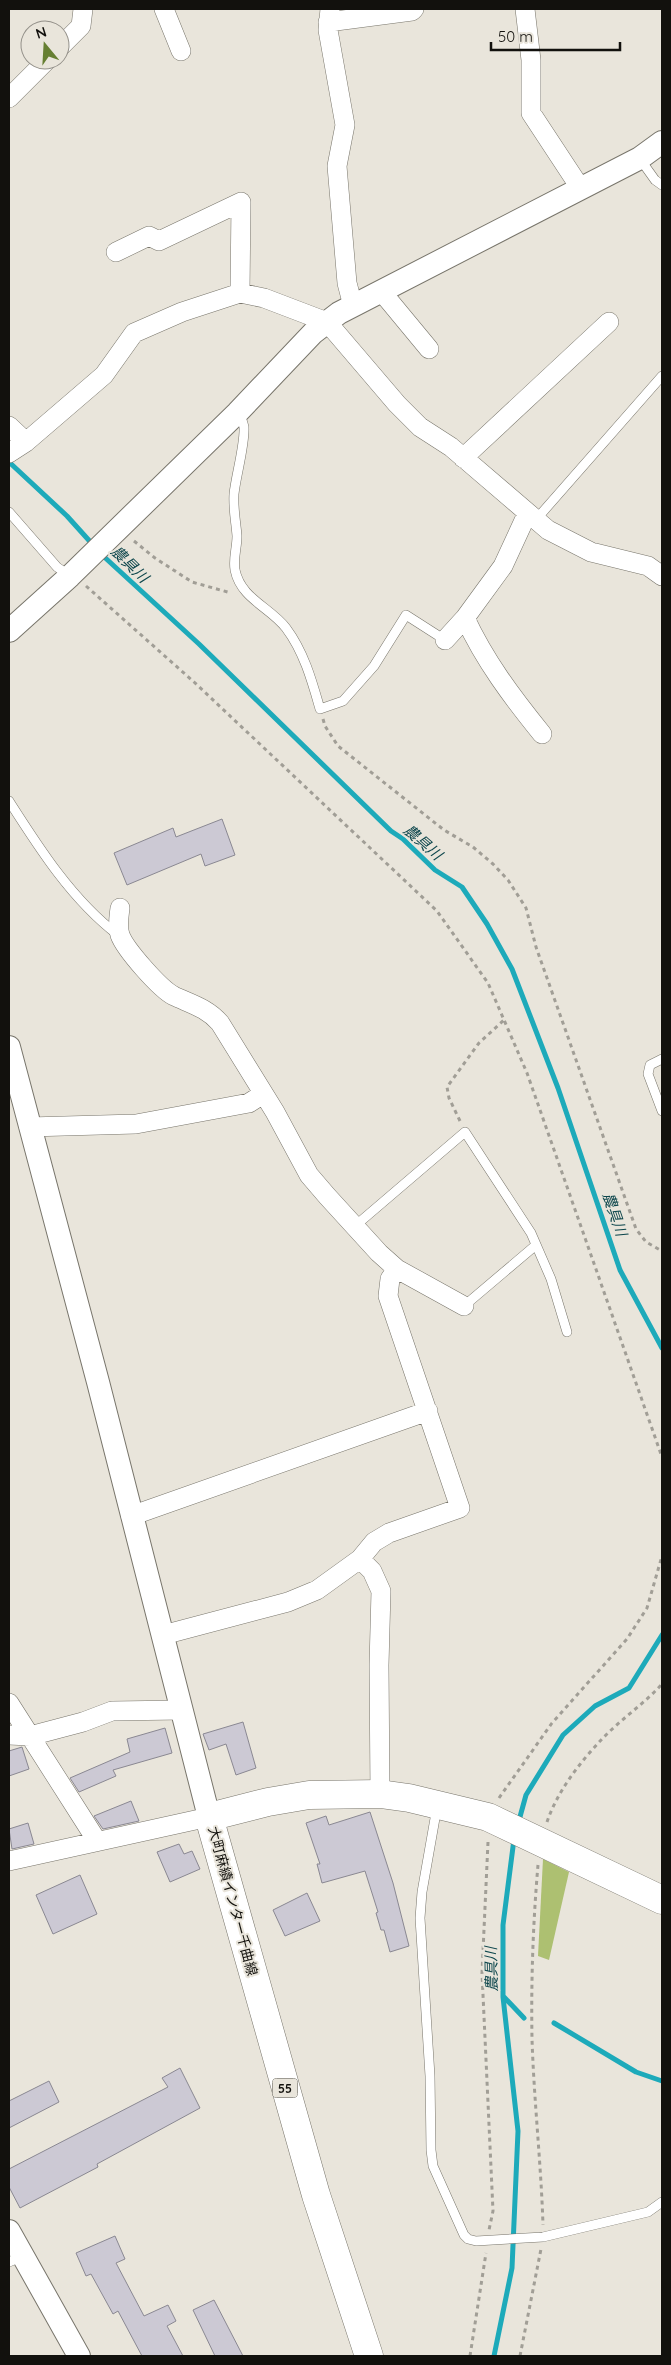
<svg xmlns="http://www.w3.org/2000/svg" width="671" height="2365" viewBox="0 0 671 2365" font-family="Quicksand,'Noto Sans JP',sans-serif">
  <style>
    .green { fill: #adc071 }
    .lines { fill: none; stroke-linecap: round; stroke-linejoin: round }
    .stream { stroke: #1daaba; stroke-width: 5 }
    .building { fill: #ccc9d4; stroke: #8a8892 }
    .service-casing { stroke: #78756b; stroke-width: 10 }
    .minor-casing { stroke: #78756b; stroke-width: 20 }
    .tertiary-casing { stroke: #78756b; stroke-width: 24 }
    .primary-casing { stroke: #78756b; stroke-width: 29 }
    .path { stroke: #a19e96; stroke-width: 3; stroke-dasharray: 4 4; stroke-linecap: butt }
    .service { stroke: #fff; stroke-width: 9 }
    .minor { stroke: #fff; stroke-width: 19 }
    .tertiary { stroke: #fff; stroke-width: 22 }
    .primary { stroke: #fff; stroke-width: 28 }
    .labels { text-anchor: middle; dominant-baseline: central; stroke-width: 4; stroke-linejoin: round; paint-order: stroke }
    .shield { fill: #e9e5db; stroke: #52514b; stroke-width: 1 }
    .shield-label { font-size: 12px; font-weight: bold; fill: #12110d }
    .street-label { font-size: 14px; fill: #12110d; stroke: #e9e5db }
    .water-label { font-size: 15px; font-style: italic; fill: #0d464c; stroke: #e9e5db }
  </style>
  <rect width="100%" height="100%" fill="#e9e5db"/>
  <path class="green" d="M 543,1859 L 569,1872 L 549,1960 L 538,1956 Z"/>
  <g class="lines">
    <path class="stream" d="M 9,462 L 67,516 L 94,546
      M 101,554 L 199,644 L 391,831 L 403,839 L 435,870 L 462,887 L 487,924 L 512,969 L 558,1088 L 620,1270 L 662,1348
      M 518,1824 L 526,1795 L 563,1735 L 595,1706 L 629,1688 L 662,1635
      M 504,1997 L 524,2018
      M 554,2023 L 636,2072 L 662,2081
      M 494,2356 L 512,2268 L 518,2131 L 503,1997 L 503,1925 L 514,1839"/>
  </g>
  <path class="building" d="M 222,819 L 235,855 L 205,866 L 201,854 L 127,885 L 114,853 L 173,828 L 176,837 Z
    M 243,1722 L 256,1768 L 236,1775 L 226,1744 L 209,1750 L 203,1734 Z
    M 165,1728 L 172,1753 L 113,1770 L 116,1776 L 79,1792 L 70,1778 L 130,1752 L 127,1739 Z
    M 22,1747 L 29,1769 L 9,1776 L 9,1751 Z
    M 131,1801 L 139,1821 L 103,1829 L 94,1816 Z
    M 370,1812 L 393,1883 L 409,1946 L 390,1952 L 384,1930 L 381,1930 L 376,1913 L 378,1912 L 365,1871 L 322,1883 L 317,1864 L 320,1864 L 306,1823 L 326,1816 L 329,1825 Z
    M 28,1823 L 34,1844 L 12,1849 L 9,1829 Z
    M 179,1844 L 184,1854 L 192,1851 L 200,1869 L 170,1882 L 157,1852 Z
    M 80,1875 L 97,1914 L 53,1934 L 36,1895 Z
    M 307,1893 L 320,1921 L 285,1936 L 273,1910 Z
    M 180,2068 L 200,2108 L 97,2164 L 98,2167 L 20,2208 L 9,2187 L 9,2169 L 168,2087 L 162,2078 Z
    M 49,2081 L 59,2102 L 9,2128 L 9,2101 Z
    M 115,2236 L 125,2259 L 116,2263 L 144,2316 L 168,2305 L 176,2321 L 167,2326 L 183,2356 L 142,2356 L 118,2311 L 113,2314 L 91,2274 L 86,2276 L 76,2253 Z
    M 214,2300 L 243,2356 L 215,2356 L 193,2310 Z"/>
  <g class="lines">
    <g class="service-casing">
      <path id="service" d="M 640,159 L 655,180 L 662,185
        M 237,413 C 241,417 243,422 244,427 C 245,445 236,475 234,494 C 233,509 236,522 237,536 C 237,548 233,558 235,570 C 241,599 270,607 286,628 C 304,652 312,681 320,709 L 343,701 L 374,666 L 406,615 L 445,640
        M 9,512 L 57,567 L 70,576
        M 533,515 L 540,515 L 662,376
        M 9,801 C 39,848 72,900 118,935
        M 662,1059 L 650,1065 L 648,1074 L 662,1111
        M 355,1226 L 465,1132 L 531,1233 L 551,1279 L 567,1332
        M 464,1306 L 536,1245
        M 437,1807 L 422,1892 L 420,1918 L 430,2076 L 431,2150 L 433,2166 L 464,2235 L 468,2239 L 476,2241 L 543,2237 L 648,2212 L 662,2202
        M 9,2262 L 23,2256"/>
    </g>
    <g class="minor-casing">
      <path id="minor" d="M 164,9 L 181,51
        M 330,9 L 328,30 L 345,125 L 337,166 L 347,283 L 353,306
        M 525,9 L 531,60 L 531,113 L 581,189
        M 328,22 L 412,11 L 414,9
        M 60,47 L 81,26 L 83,9
        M 9,98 L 47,60
        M 116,252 L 149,236 L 159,241 L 241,202 L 240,293
        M 381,291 L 429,349
        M 9,426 L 26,442
        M 9,453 L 26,442 L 104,375 L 134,333 L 182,312 L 240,293 L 264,298 L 327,322 L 397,404 L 420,427 L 451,447 L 548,530 L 591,552 L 648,566 L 662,576
        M 463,458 L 609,322
        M 465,618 C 485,661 512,697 542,734
        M 445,640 L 465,618 L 503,566 L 527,514
        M 120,908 C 119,917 117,926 120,935 C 125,949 160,989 174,996 C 191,1004 207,1008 220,1023 L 275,1112 L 309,1175 L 327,1196 L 379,1253 L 397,1269 L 464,1306
        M 29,1127 L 136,1124 L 249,1103 L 263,1094
        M 131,1516 L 428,1411
        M 360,1559 L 372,1571 L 381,1591 L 379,1665 L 380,1794
        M 163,1635 L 288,1602 L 317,1590 L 360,1559 L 374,1542 L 389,1533 L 460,1508 L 388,1296 L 390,1279 L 397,1269
        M 9,1703 L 97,1841
        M 9,1735 L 30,1736 L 83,1722 L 112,1711 L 181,1710
        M 9,1861 L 209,1817"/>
    </g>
    <g class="tertiary-casing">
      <path id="tertiary" d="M 9,631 L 70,576 L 237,413 L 313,333 L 339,313 L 640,158 L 662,142
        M 9,1047 L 98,1382 L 209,1817
        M 9,2231 L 79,2356"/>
    </g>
    <g class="primary-casing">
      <path id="primary" d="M 369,2356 L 316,2195 L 209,1817 L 268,1802 L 309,1795 L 380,1794 L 409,1798 L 488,1817 L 662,1900"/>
    </g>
    <path class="path" d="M 134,541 L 155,558 L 192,582 L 231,593
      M 86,586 L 194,682 L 437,911 L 488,983 L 527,1073 L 662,1457
      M 323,719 L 325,726 L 338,746 L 444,830 L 473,847 L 493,864 L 508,880 L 526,908 L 536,947 L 636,1229 L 646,1242 L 662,1251
      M 460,1121 L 449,1098 L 447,1087 L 479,1043 L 504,1020
      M 499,1798 L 552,1723 L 627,1639 L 647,1608 L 662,1556
      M 547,1822 C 557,1792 580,1762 602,1739 C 621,1719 644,1704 662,1684
      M 488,1842 L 482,1973 L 493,2211 L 489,2230
      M 538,1865 C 533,1923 531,1981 532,2039 C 534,2101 541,2163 543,2225
      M 470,2356 L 486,2253
      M 520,2356 L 541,2249"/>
    <use href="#service" class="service"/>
    <use href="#minor" class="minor"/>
    <use href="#tertiary" class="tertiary"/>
    <use href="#primary" class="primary"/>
  </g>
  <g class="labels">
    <rect class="shield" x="272.5" y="2078.5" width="25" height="19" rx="4"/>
    <g class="shield-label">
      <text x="285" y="2088">55</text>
    </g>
    <g class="street-label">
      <text transform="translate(233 1901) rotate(75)">大町麻績インター千曲線</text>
    </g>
    <g class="water-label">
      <text transform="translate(130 564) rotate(44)">農具川</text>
      <text transform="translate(423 842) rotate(41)">農具川</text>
      <text transform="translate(615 1214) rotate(71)">農具川</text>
      <text transform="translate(491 1969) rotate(-91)">農具川</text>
    </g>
  </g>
  <rect width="671" height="2365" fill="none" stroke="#12110d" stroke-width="20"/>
  <g transform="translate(45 45) rotate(342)"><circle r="24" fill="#e9e5db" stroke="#939089"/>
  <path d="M0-4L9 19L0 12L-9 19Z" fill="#667f32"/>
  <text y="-8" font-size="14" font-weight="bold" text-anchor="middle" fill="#12110d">N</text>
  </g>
  <path d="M491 42v8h129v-8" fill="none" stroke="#12110d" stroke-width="2.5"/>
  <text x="498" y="42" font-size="15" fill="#12110d" stroke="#e9e5db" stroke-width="4" paint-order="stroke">50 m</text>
</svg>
